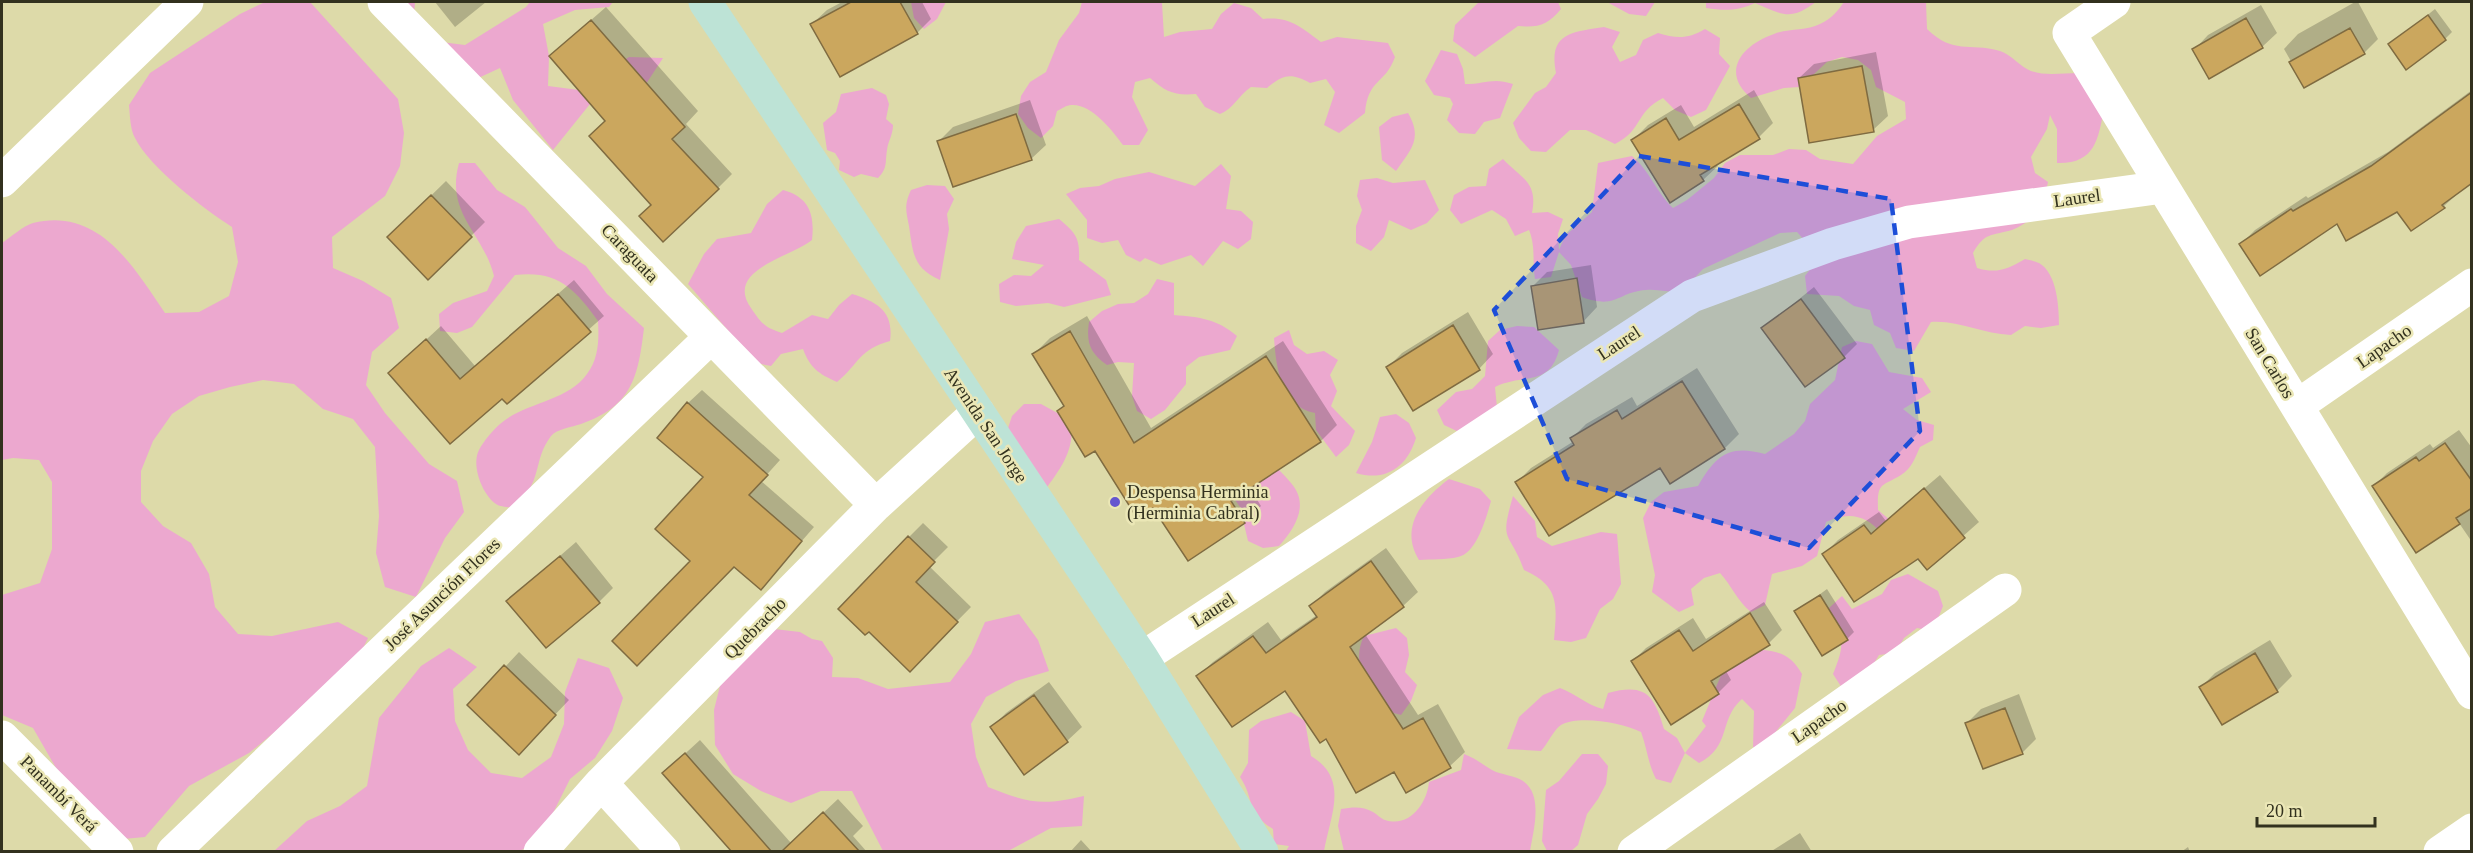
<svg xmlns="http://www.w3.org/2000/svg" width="2473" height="853" viewBox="0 0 2473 853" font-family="Georgia,serif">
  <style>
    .green { fill: #eca8cf }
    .shadow { fill: #0003 }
    .building { fill: #cba75e; stroke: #7f6b41; stroke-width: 1.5 }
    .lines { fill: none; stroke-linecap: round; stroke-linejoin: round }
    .street { stroke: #fff; stroke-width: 33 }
    .secondary { stroke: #bde3d6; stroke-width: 33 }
    .marked { fill: #1d4ed8; fill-opacity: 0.2; stroke: #1d4ed8; stroke-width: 4.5; stroke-dasharray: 12 8; stroke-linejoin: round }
    .poi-dot { fill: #6556cf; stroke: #ebe7b6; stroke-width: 2 }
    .labels { text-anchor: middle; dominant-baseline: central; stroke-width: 5; stroke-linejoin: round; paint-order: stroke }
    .street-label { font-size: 18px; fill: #32311e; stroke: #ebe7b6 }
    .poi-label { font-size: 18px; fill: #32311e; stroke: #ebe7b6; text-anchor: start }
  </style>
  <rect width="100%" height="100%" fill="#dddaa9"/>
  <path class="green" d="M 265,2 L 310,2 L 398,99 L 404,133 L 400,166 L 385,196 L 332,237 L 333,268 L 363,281 L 391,298 L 399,328 L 372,352 L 366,385 L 385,413 L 429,464 L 457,481 L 464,512 L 445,538 L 416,597 L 385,587 L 376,553 L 379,516 L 375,447 L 353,419 L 323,409 L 294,384 L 263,380 L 230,387 L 199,396 L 172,414 L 153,441 L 141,471 L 141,502 L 163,526 L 191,543 L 209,574 L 215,607 L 238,634 L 272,636 L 338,622 L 368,638 L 354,667 L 249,753 L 189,786 L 145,837 L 112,840 L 86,820 L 33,728 L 2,715 L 2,595 L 40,583 L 52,549 L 52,482 L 39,460 L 13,458 L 2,460 L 2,243 C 11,237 23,226 33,223 C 99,207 133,266 165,313 L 199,312 L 229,296 L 238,262 L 232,227 C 204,209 150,168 135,138 C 130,129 130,115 129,105 L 150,73 L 240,14 Z
    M 384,2 L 415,2 L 414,15 L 433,41 L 465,45 L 526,7 L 530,2 L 613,2 L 609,7 L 575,10 L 543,24 L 549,56 L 548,86 L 579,90 L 629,57 L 663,58 L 646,84 L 594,99 L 553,150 L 513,100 L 500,68 L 474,80 Z
    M 911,2 L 946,2 L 937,19 L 924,29 L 914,18 Z
    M 1082,2 L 1162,3 L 1164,37 L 1180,32 L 1212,29 L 1221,14 L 1234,3 L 1251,8 L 1263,19 C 1289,16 1301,27 1321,42 L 1337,37 L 1388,43 L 1395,57 C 1385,85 1368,78 1365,113 L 1339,133 L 1324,125 L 1335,92 L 1326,79 L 1310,83 C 1291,73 1284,74 1267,88 L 1251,87 C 1238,96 1233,109 1220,114 L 1205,107 L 1196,94 C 1175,96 1166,92 1150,78 L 1135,82 L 1132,97 L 1148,130 L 1139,145 L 1123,145 C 1113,131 1091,103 1071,105 C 1067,105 1061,109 1057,111 L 1053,126 L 1041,138 L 1028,128 L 1018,114 L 1021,96 L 1030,82 L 1046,72 L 1059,40 L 1079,13 Z
    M 1479,2 L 1558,2 L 1561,9 C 1548,25 1538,28 1518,26 L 1475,57 L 1453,41 L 1455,25 Z
    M 1607,2 L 1655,2 L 1646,16 L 1629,14 Z
    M 1706,2 L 1816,2 C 1790,21 1783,15 1755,3 C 1738,11 1725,11 1706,8 Z
    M 1844,2 L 1926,2 L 1927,29 C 1954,55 1968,42 2000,51 C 2010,54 2018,64 2027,69 C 2041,77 2062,73 2078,73 L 2104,109 C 2098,140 2095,164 2057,163 L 2057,129 L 2050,115 L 2047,129 L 2031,157 L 2035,173 L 2048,182 L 2041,213 C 2032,218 2022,226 2012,230 C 1991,236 1985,232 1973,253 L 1977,268 C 1997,274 2008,269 2025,259 C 2029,260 2035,261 2039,263 C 2057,273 2059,307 2059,325 L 2041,328 L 2025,326 L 2011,335 C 1982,334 1959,320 1931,322 L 1914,351 L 1896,348 L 1890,333 L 1874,325 L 1870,310 L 1854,306 L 1839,296 L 1807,294 L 1805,276 L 1815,263 L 1808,244 L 1797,232 L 1780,233 L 1703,269 L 1680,293 C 1669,292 1657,289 1646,290 C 1617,292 1617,310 1582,297 L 1571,265 L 1559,252 L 1551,277 L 1535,279 C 1532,262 1536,247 1529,230 L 1515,236 L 1506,219 L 1492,210 L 1461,224 L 1450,210 L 1454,195 L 1469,187 L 1486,186 L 1489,169 L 1503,159 C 1522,179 1538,182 1532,213 L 1548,212 L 1563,219 L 1558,234 L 1559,250 L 1565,236 L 1592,212 L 1598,163 L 1632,156 C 1650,171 1656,192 1673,208 L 1687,200 L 1714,178 L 1725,163 L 1740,155 L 1773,155 L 1789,149 L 1806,150 L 1820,159 L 1853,164 L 1877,136 L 1906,119 L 1905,102 L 1876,87 L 1871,70 L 1858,60 L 1842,57 L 1827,62 L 1800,87 L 1784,88 L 1751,98 C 1720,72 1742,45 1774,34 C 1789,28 1806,31 1820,24 C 1831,19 1838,11 1844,2 Z
    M 1604,27 L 1620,32 L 1612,47 L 1620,62 L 1636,55 L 1643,40 L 1658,33 C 1677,39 1688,39 1705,29 L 1720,38 L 1719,54 L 1730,66 L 1706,110 L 1691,117 L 1675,110 L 1663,98 C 1635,112 1643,130 1615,144 L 1586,130 L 1570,130 L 1546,152 L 1531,151 L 1519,138 L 1513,123 L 1535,93 L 1546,87 L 1556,73 C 1548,33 1572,32 1604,27 Z
    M 1441,50 L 1457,54 L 1463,69 L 1465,84 C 1485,84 1493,77 1513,84 L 1500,118 L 1484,122 L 1475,134 L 1459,133 L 1447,120 L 1453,104 L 1450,98 L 1434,95 L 1425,81 Z
    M 872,88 L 886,95 L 889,104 L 886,119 L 893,125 C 893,135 888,141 887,150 C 885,162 888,168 878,178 L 861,174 L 854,177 L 839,170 L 840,161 L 835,153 L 827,150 L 823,123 L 836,112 L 841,94 Z
    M 1408,113 C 1423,139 1411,149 1396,171 L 1382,160 L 1379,127 L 1392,117 Z
    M 459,163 L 475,163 L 497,190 L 525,207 L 558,248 L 586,266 L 607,294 L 644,328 C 638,378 632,406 581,424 C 572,427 557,429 551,436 C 532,461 544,481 514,508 C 509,507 500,507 496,504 C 482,494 471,465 479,450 C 483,442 493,430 500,424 C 525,402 567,402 587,374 C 599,358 599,339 598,321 C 575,289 558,270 515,275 L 472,327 L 457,333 L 440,331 L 439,314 L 453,303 L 487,291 L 494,276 C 483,232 445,214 459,163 Z
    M 1221,164 L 1231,176 L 1226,209 L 1241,211 L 1253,222 L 1251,239 L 1238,249 L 1223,241 L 1203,266 L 1191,255 L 1161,265 L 1145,258 L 1140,262 L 1126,255 L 1118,240 L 1102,243 L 1087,238 L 1087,220 L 1066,194 L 1080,188 L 1099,186 L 1115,179 L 1149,172 L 1195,186 Z
    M 1377,178 L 1393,183 L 1425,180 L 1439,210 L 1427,223 L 1411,230 L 1389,220 L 1384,237 L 1371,251 L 1356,243 L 1356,226 L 1362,210 L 1357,196 L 1360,180 Z
    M 927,185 L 945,186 L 954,199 L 947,214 L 949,229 L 940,280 C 913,268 913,253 909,226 C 906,211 904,205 911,190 Z
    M 783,190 C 809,197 815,214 812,240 C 791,257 724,270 751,308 C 762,324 764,327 782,333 L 812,315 L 828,319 L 839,305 L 852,294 C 878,302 894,312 890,341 C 858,350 860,363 837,382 C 819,374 810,368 803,349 L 781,354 L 771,366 L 756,363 L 688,284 L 704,254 L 717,239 L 751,233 L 767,204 Z
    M 1059,219 C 1076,233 1080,238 1079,260 L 1106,280 L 1111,295 L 1064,307 L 1048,303 L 1016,306 L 1000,302 L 999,284 L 1014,275 L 1031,276 L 1044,265 L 1012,259 L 1016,242 L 1026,226 Z
    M 1157,279 L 1174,283 L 1174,315 C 1200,317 1217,319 1237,336 L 1230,350 L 1199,357 L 1186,367 L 1186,384 L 1165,410 L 1151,419 L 1137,411 L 1132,396 L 1134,363 L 1118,362 L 1107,365 C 1090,353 1086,343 1089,322 L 1102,311 L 1118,304 L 1134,303 L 1148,294 Z
    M 1517,326 L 1534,327 L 1559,350 C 1549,387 1525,373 1495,387 L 1498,418 L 1459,432 L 1444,425 L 1437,410 L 1456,392 L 1472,389 L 1485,376 L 1488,341 L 1500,330 Z
    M 1289,330 L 1294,345 L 1307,354 L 1324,351 L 1338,360 L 1330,375 L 1337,391 L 1331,406 L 1355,431 L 1349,445 L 1336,457 L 1316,430 L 1315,413 C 1281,407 1276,367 1274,338 Z
    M 1856,341 L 1872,344 L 1889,372 L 1922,378 L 1931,392 L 1903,409 L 1917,420 L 1934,425 L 1933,440 L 1920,447 C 1915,458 1912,468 1901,475 C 1881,487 1877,482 1878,510 L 1890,520 L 1882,534 C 1867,515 1848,511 1826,522 L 1817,556 L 1802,566 L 1772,574 L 1765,605 L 1751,612 C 1737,601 1732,586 1720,573 L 1704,578 L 1691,589 L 1694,605 L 1679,612 L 1652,592 L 1655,575 L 1643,518 L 1651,502 L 1664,492 L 1698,486 C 1716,455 1729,444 1765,454 L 1794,434 L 1805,421 L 1810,404 L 1835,380 L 1842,347 Z
    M 1024,404 L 1041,404 L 1070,420 C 1077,449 1059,471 1042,494 L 1006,434 L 1012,416 Z
    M 1396,414 L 1409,423 L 1416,438 C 1407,467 1386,482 1356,473 L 1372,442 L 1380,417 Z
    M 1269,458 C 1276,468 1284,474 1291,483 C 1310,505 1295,528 1279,546 L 1263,548 L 1248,541 L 1240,507 L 1231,494 Z
    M 1449,479 L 1480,489 L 1491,501 C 1486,518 1477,553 1458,557 C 1446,560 1431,559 1419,560 C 1399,528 1422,499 1449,479 Z
    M 1513,496 L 1535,521 L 1537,537 L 1552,546 L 1601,532 L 1617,534 L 1621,584 L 1613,599 L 1600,609 L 1586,638 L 1571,642 L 1554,640 C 1557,605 1560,586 1524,570 C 1509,529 1499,545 1513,496 Z
    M 1908,574 L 1938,591 L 1943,606 L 1937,621 L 1922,629 L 1917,628 L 1904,638 L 1895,653 L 1879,655 L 1870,670 L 1842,688 L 1833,674 C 1848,637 1840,642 1829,608 L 1842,596 L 1852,609 L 1882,594 L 1891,580 Z
    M 1019,614 L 1038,640 L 1049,671 L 1016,681 L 986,697 L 971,724 L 976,757 L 988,787 C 1028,803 1042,806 1084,796 L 1082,826 L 1051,828 L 1008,851 L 883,851 L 852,791 L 821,791 L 791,803 L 761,791 L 733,774 L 715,745 L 714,710 L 722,678 L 774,629 L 800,632 L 812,639 L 822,641 L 833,658 L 832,677 L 858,678 L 888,689 L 950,682 L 971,654 L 985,622 Z
    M 1396,628 L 1407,638 L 1409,655 L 1405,672 L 1417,685 L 1411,701 L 1401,715 L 1383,710 C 1369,684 1350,665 1364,636 Z
    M 449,648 L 477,667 L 453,689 L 455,721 L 468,750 L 491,773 L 522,778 L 551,757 L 564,724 L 565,692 L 578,658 L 609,668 L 623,698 L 612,731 L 595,758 L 570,779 L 540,839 L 520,851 L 273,852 L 307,821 L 340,806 L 367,786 L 379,718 L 421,666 Z
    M 1763,650 C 1783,652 1792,657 1802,674 L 1795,708 L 1774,734 L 1769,749 L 1753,747 L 1754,711 L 1742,699 C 1718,720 1732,746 1699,763 L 1685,753 L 1671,783 L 1656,779 C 1648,764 1647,748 1641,732 C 1622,723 1580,715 1561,725 C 1554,729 1547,745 1541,751 L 1507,749 L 1519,717 L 1543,695 L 1560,688 C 1576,694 1587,705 1603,709 L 1608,693 C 1646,683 1654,695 1664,729 L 1677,738 L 1685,753 L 1706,726 L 1702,721 L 1729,656 Z
    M 1291,712 L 1305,721 L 1311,756 C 1350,779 1330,816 1324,851 L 1286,851 L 1289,846 L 1274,844 L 1273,829 C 1244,811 1256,801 1240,777 L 1248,763 L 1249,730 L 1261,721 Z
    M 1464,754 C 1475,758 1482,764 1492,770 C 1501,775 1514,775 1523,781 C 1544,795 1533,832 1530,851 L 1344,851 L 1338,826 L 1341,809 C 1353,807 1363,806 1373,812 C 1377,814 1381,819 1385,820 C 1410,828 1427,803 1429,782 L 1461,770 Z
    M 1582,754 L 1598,754 L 1608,766 L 1606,784 L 1598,799 L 1587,814 L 1578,845 L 1571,851 L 1547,851 L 1542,841 L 1546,790 L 1559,781 Z"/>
  <path class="shadow" d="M 435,2 L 486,2 L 455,27 Z
    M 842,2 L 922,2 L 931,19 L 917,33 L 812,24 L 827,10 Z
    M 2355,2 L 2358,2 L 2378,39 L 2364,53 L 2305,86 L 2284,49 L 2298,34 Z
    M 2261,5 L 2277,33 L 2262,47 L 2194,50 L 2208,35 Z
    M 606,7 L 698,111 L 686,124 L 732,174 L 718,188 L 653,204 L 566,42 Z
    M 2435,9 L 2452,32 L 2445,39 L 2390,45 Z
    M 1876,52 L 1888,116 L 1873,130 L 1799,78 L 1814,64 Z
    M 1754,90 L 1773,123 L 1759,137 L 1716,164 L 1718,166 L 1703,180 L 1633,140 L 1648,125 L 1681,105 L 1694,127 Z
    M 2472,90 L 2472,181 L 2444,206 L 2411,229 L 2398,210 L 2241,244 L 2255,230 L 2306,196 L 2308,198 L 2388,152 Z
    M 1030,100 L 1046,145 L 1031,159 L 939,141 L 953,127 Z
    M 446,181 L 485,222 L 471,236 L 403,223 Z
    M 1591,265 L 1597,307 L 1583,322 L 1533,286 L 1547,272 Z
    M 574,280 L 604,316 L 507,402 L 502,397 L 390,373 L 441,326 L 475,366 Z
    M 1814,287 L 1857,344 L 1844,357 L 1763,328 Z
    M 1468,312 L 1493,354 L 1479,369 L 1388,367 L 1402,353 Z
    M 1087,316 L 1151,428 L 1283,341 L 1337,425 L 1321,441 L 1249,487 L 1261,506 L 1244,522 L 1153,505 L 1065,405 L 1034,354 L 1050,338 Z
    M 1697,368 L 1739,434 L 1725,448 L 1671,482 L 1660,466 L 1517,482 L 1531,468 L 1574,441 L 1572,438 L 1586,424 L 1632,397 L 1637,406 Z
    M 702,390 L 780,460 L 761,481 L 814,527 L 761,588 L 734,565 L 692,561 L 705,477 L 688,403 Z
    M 2459,430 L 2472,448 L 2472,542 L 2459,523 L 2374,486 L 2387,473 L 2430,444 L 2433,448 Z
    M 1940,475 L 1979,522 L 1927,568 L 1918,557 L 1824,554 L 1838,540 L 1879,512 L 1886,521 Z
    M 923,523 L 948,547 L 929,566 L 971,607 L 910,669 L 869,630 L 909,537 Z
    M 576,542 L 613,588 L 599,602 L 508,601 Z
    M 1386,548 L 1418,592 L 1403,606 L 1365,634 L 1418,715 L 1438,704 L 1465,752 L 1450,766 L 1406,791 L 1394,770 L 1327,737 L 1285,688 L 1198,676 L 1213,662 L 1268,622 L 1281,640 L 1317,615 L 1311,606 L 1325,592 Z
    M 1827,589 L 1854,632 L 1847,639 L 1796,612 Z
    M 1764,602 L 1782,630 L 1769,643 L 1726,671 L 1731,680 L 1718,693 L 1672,723 L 1633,661 L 1646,648 L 1693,618 L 1706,639 Z
    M 2270,640 L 2292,676 L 2277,691 L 2223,723 L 2201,687 L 2215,673 Z
    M 519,652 L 569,700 L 533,738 L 505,667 Z
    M 1049,682 L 1082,727 L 1067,741 L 992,727 L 1006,713 Z
    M 2019,694 L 2036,739 L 2022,753 L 1967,723 L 1981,709 Z
    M 700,740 L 791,843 L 838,799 L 863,826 L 853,836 L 867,852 L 732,852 L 664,773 Z
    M 1800,833 L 1812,852 L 1770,852 Z
    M 1081,840 L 1092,852 L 1070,852 Z
    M 2188,847 L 2190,852 L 2181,852 Z"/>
  <path class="building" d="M 851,2 L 900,2 L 918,34 L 840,77 L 810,24 Z
    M 2428,15 L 2446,40 L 2406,70 L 2388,44 Z
    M 2246,18 L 2263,48 L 2209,79 L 2192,49 Z
    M 591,20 L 685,127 L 672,139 L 719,189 L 663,242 L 639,216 L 651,205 L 589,136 L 605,121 L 549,56 Z
    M 2350,28 L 2365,54 L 2304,88 L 2289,62 Z
    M 1862,66 L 1874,132 L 1809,143 L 1798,78 Z
    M 2472,92 L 2472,183 L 2442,205 L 2445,208 L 2411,231 L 2397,212 L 2346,241 L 2337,224 L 2260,276 L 2239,244 L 2291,209 L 2293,211 L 2371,166 Z
    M 1739,104 L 1760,139 L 1700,175 L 1704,181 L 1670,203 L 1631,140 L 1666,118 L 1679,140 Z
    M 1016,114 L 1032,160 L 953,187 L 937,141 Z
    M 431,195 L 472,237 L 428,280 L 387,237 Z
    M 1577,278 L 1584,323 L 1538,330 L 1531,286 Z
    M 558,294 L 591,332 L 507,404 L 502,399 L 450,444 L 388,373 L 426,339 L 460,379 Z
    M 1801,299 L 1845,358 L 1805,387 L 1761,328 Z
    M 1453,325 L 1480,370 L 1413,411 L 1386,367 Z
    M 1070,331 L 1134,443 L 1266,356 L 1321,442 L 1231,501 L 1245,523 L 1188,561 L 1153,508 L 1137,518 L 1095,451 L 1085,457 L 1057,411 L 1064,406 L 1032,354 Z
    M 1682,381 L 1725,449 L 1670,484 L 1660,468 L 1549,536 L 1515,482 L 1574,445 L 1570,438 L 1617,410 L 1622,419 Z
    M 687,402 L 768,475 L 749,495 L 802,541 L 761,590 L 734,567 L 637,666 L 612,641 L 690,561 L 655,529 L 703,477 L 657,438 Z
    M 2445,443 L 2472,481 L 2472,508 L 2456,518 L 2460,524 L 2416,553 L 2372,486 L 2416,457 L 2419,461 Z
    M 1924,488 L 1965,538 L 1927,570 L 1918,559 L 1854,602 L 1822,554 L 1864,525 L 1871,534 Z
    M 908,536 L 935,562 L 916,582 L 958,622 L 910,672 L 869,632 L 865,635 L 838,609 Z
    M 560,556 L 600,603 L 546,648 L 506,601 Z
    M 1371,561 L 1404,607 L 1350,647 L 1403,729 L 1423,718 L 1451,768 L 1406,793 L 1394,772 L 1356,793 L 1326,739 L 1320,743 L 1285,691 L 1232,727 L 1196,676 L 1253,636 L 1266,653 L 1317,617 L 1309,606 Z
    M 1820,595 L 1848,640 L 1822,656 L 1794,611 Z
    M 1750,613 L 1770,645 L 1711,681 L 1719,694 L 1671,725 L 1631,661 L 1679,630 L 1693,651 Z
    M 2255,653 L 2278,692 L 2222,725 L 2199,687 Z
    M 504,665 L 556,715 L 519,755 L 467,705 Z
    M 1034,695 L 1068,742 L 1024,775 L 990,727 Z
    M 2005,708 L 2023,754 L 1983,769 L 1965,723 Z
    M 685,753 L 772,852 L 732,852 L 662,773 Z
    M 823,812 L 860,852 L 781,852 Z"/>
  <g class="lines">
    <path class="street" d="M 384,2 L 876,505
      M 2114,2 L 2069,33 L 2472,693
      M 2,181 L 187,2
      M 2297,406 L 2472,285
      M 1142,658 L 1692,296 L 1833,244 L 1909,222 L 2163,187
      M 2,737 L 117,852
      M 601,783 L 664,852
      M 173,852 L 711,337
      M 540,852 L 601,783 L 876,505 L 978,412
      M 1634,852 L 2005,590
      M 2440,852 L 2472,830"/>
    <path class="secondary" d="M 705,2 L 1142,658 L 1262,852"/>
  </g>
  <path class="marked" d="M 1639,156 L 1891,199 L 1920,431 L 1809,548 L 1567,479 L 1494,310 Z"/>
  <circle class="poi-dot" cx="1115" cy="502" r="6"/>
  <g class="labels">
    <g class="street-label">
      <text transform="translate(2077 198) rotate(-8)">Laurel</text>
      <text transform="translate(630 253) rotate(46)">Caraguata</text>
      <text transform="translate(1619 343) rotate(-33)">Laurel</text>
      <text transform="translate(2384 346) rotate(-35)">Lapacho</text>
      <text transform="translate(2270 363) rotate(59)">San Carlos</text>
      <text transform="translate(986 425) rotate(56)">Avenida San Jorge</text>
      <text transform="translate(442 594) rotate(-44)">José Asunción Flores</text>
      <text transform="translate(1213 610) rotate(-33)">Laurel</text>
      <text transform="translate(755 628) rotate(-45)">Quebracho</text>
      <text transform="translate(1819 721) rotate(-35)">Lapacho</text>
      <text transform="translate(59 794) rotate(45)">Panambí Verá</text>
    </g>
    <g class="poi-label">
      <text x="1127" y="492">Despensa Herminia<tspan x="1127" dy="21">(Herminia Cabral)</tspan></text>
    </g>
  </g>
  <rect width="2473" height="853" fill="none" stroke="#32311e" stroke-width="6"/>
  <path d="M2257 817v9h118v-9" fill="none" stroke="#32311e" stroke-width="3"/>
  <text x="2266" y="817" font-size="18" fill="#32311e" stroke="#ebe7b6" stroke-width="4.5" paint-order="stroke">20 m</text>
</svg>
